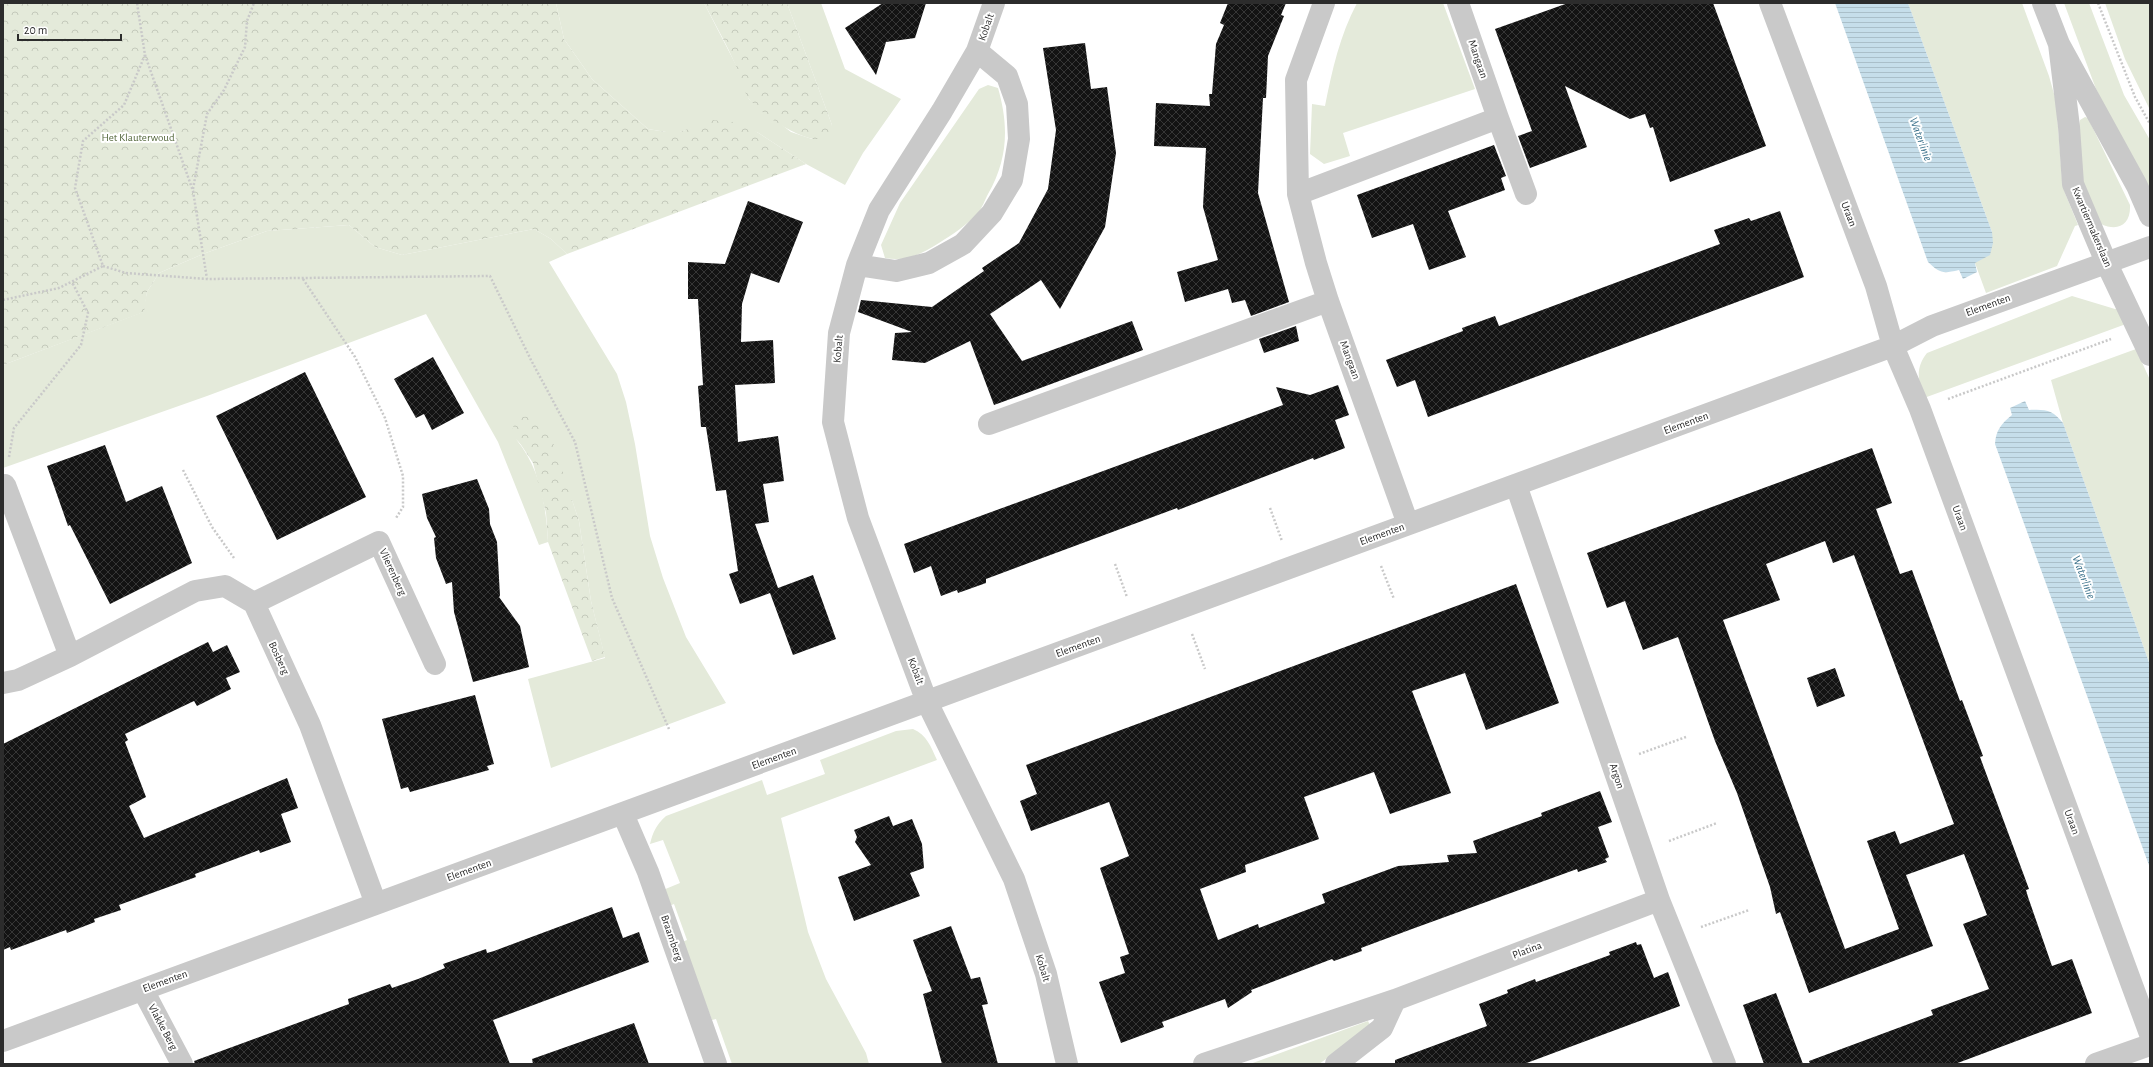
<svg xmlns="http://www.w3.org/2000/svg" width="2153" height="1067" viewBox="0 0 2153 1067" font-family="'Alegreya Sans',sans-serif">
  <style>
    .green { fill: #e4eada }
    .forest { fill: url(#forest-crowns) }
    .water { fill: url(#water-rules) }
    .building { fill: url(#building-cross-hatch); fill-rule: evenodd }
    .lines { fill: none; stroke-linecap: round; stroke-linejoin: round }
    .path { stroke: #c9c9c9; stroke-width: 2.5; stroke-dasharray: 2 2; stroke-linecap: butt }
    .minor { stroke: #c9c9c9; stroke-width: 22 }
    .labels { text-anchor: middle; dominant-baseline: central; stroke-width: 4; stroke-linejoin: round; paint-order: stroke }
    .street-label { font-size: 11px; fill: #2c2c2c; stroke: #fff }
    .park-label { font-size: 11px; fill: #53673b; stroke: #fff }
    .water-label { font-size: 12px; font-style: italic; fill: #3d738c; stroke: #fff }
  </style>
  <defs>
    <pattern id="forest-crowns" width="20" height="18" patternUnits="userSpaceOnUse"><rect width="20" height="18" fill="#e4eada"/><path d="M2 6a3 3 0 1 1 6 0M12 15a3 3 0 1 1 6 0" fill="none" stroke="#c4c9bb"/></pattern>
    <pattern id="water-rules" width="6" height="5" patternUnits="userSpaceOnUse"><rect width="6" height="5" fill="#c6deea"/><path d="M0 2.5h6" fill="none" stroke="#aabfc9"/></pattern>
    <pattern id="building-cross-hatch" width="8" height="8" patternUnits="userSpaceOnUse"><rect width="8" height="8" fill="#131313"/><path d="M0 0l8 8M0 8l8-8" fill="none" stroke="#363636"/></pattern>
  </defs>
  <rect width="100%" height="100%" fill="#fff"/>
  <path class="green" d="M 556,3 L 704,3 L 736,65 L 749,99 L 791,132 L 812,139 L 832,125 L 787,3 L 821,3 L 845,69 L 901,99 L 863,153 L 845,185 L 806,164 L 757,132 L 696,127 L 680,132 L 666,132 L 648,129 L 592,79 L 564,39 Z
    M 1357,3 L 1443,3 L 1475,89 L 1343,133 L 1350,156 L 1324,164 L 1310,154 L 1312,104 L 1325,106 C 1332,70 1340,35 1357,3 Z
    M 1908,3 L 2022,3 L 2049,76 L 2056,101 L 2062,179 L 2065,193 L 2078,225 L 2075,226 L 2057,266 L 1986,293 L 1975,263 L 1992,232 Z
    M 2064,3 L 2089,3 L 2124,95 L 2150,140 L 2150,200 L 2096,89 Z
    M 2105,3 L 2150,3 L 2150,110 L 2125,59 Z
    M 988,85 L 998,88 C 1009,126 1008,159 988,194 C 985,200 982,208 978,213 C 968,224 952,235 939,243 C 921,254 907,262 885,258 L 881,245 L 900,203 L 979,89 Z
    M 2085,117 L 2088,118 L 2130,205 C 2131,225 2118,232 2101,224 L 2082,186 L 2079,126 L 2080,120 Z
    M 349,225 L 375,247 L 402,255 L 534,229 L 551,239 L 567,254 L 549,262 L 617,374 L 626,402 L 635,444 L 650,536 L 663,578 L 686,637 L 726,703 L 551,768 L 528,679 L 605,658 L 591,601 L 579,521 L 572,500 L 516,439 C 540,468 546,505 548,542 L 539,545 L 498,442 L 426,314 L 207,396 L 3,468 L 3,365 L 143,312 L 147,292 L 159,273 L 203,254 L 267,231 Z
    M 2072,296 L 2115,309 L 2119,308 L 2126,324 L 1924,398 C 1918,381 1915,368 1927,353 Z
    M 2136,349 L 2150,380 L 2150,665 L 2063,423 L 2051,380 Z
    M 913,729 C 927,735 931,747 937,760 L 781,818 L 808,932 L 826,979 L 866,1053 L 869,1064 L 732,1064 L 716,1019 L 712,1020 L 682,942 L 687,940 L 674,904 L 669,906 L 663,890 L 680,883 L 663,840 L 650,844 C 653,832 656,825 666,816 L 762,780 L 767,795 L 825,774 L 820,760 L 896,731 Z
    M 1368,1021 L 1371,1027 L 1319,1064 L 1250,1064 Z"/>
  <path class="forest" d="M 3,3 L 556,3 L 564,39 L 592,79 L 648,129 L 666,132 L 680,132 L 712,120 L 733,122 L 757,132 L 806,164 L 567,254 L 551,239 L 534,229 L 402,255 L 375,247 L 349,225 L 267,231 L 203,254 L 159,273 L 147,292 L 144,312 L 3,365 Z
    M 704,3 L 787,3 L 832,125 C 829,135 820,142 809,138 C 788,131 765,117 750,100 C 743,92 740,76 736,66 C 727,45 715,24 704,3 Z
    M 530,416 L 540,420 L 554,445 L 579,521 L 591,601 L 605,657 L 592,661 L 548,542 L 546,513 L 533,463 L 512,431 L 515,421 L 521,417 Z"/>
  <path class="water" d="M 1835,3 L 1908,3 L 1992,232 L 1993,243 L 1990,255 L 1975,263 L 1977,272 L 1963,279 L 1959,270 C 1942,274 1940,273 1928,262 Z
    M 2025,401 L 2029,410 C 2045,409 2053,410 2063,423 L 2150,665 L 2150,868 L 1995,444 C 1996,430 2001,424 2012,415 L 2010,408 Z"/>
  <path class="building" d="M 883,3 L 926,3 L 915,38 L 886,42 L 876,75 L 845,28 Z
    M 1228,3 L 1286,3 L 1281,15 L 1284,16 L 1268,56 L 1266,98 L 1263,98 L 1258,193 L 1289,302 L 1251,316 L 1245,300 L 1232,303 L 1228,289 L 1185,302 L 1177,272 L 1218,260 L 1203,207 L 1206,148 L 1154,146 L 1156,103 L 1210,106 L 1209,94 L 1212,94 L 1216,44 L 1224,25 L 1220,23 Z
    M 1568,3 L 1713,3 L 1766,146 L 1670,182 L 1653,127 L 1650,128 L 1645,114 L 1630,119 L 1565,86 L 1587,147 L 1530,168 L 1518,136 L 1532,131 L 1495,29 Z
    M 1085,43 L 1091,89 L 1107,87 L 1116,153 L 1105,227 L 1060,309 L 1041,280 L 990,314 L 1022,361 L 1132,321 L 1143,350 L 994,405 L 970,341 L 925,363 L 892,360 L 895,333 L 912,332 L 858,312 L 861,300 L 932,307 L 984,271 L 982,268 L 1019,243 L 1048,189 L 1056,130 L 1043,48 Z
    M 1494,145 L 1506,176 L 1501,178 L 1505,190 L 1448,211 L 1466,257 L 1429,270 L 1413,224 L 1372,238 L 1357,195 Z
    M 748,201 L 803,222 L 779,283 L 751,273 L 742,304 L 741,342 L 773,340 L 775,383 L 735,385 L 738,442 L 778,436 L 784,481 L 763,484 L 769,522 L 755,524 L 778,588 L 813,575 L 836,639 L 793,655 L 770,593 L 740,604 L 729,574 L 738,571 L 726,490 L 716,491 L 706,427 L 701,427 L 698,386 L 703,385 L 698,299 L 688,299 L 688,262 L 725,264 Z
    M 1780,211 L 1804,277 L 1428,417 L 1415,380 L 1397,387 L 1386,360 L 1463,331 L 1462,328 L 1495,316 L 1499,326 L 1720,244 L 1714,230 L 1749,218 L 1751,221 Z
    M 1296,326 L 1299,341 L 1264,353 L 1259,339 Z
    M 433,357 L 464,413 L 432,430 L 424,414 L 416,418 L 394,379 Z
    M 305,372 L 366,497 L 277,540 L 216,416 Z
    M 1338,385 L 1349,415 L 1335,420 L 1345,448 L 1314,460 L 1313,458 L 1178,510 L 1177,508 L 986,579 L 986,583 L 958,593 L 957,590 L 941,596 L 931,566 L 914,573 L 904,544 L 1283,405 L 1276,387 L 1310,395 Z
    M 105,445 L 126,502 L 162,486 L 192,563 L 110,604 L 70,525 L 68,526 L 47,466 Z
    M 1872,448 L 1892,503 L 1876,509 L 1900,574 L 1912,570 L 1960,701 L 1962,700 L 1983,756 L 1980,757 L 2029,889 L 2026,890 L 2028,897 L 2052,966 L 2072,959 L 2092,1013 L 1955,1064 L 1810,1064 L 1809,1061 L 1933,1015 L 1931,1010 L 1989,989 L 1963,924 L 1987,915 L 1964,854 L 1906,875 L 1933,946 L 1809,993 L 1780,912 L 1776,914 L 1770,887 L 1737,793 L 1715,741 L 1678,637 L 1643,650 L 1625,601 L 1607,608 L 1587,553 ZM 1825,541 L 1833,563 L 1854,555 L 1954,824 L 1900,844 L 1895,831 L 1867,841 L 1899,929 L 1845,949 L 1723,620 L 1780,600 L 1766,564 Z
    M 477,479 L 489,509 L 490,524 L 497,542 L 500,596 L 499,597 L 520,626 L 529,667 L 473,682 L 454,612 L 452,582 L 446,584 L 436,558 L 434,538 L 436,537 L 427,518 L 422,494 Z
    M 1516,584 L 1559,703 L 1486,730 L 1465,673 L 1412,691 L 1451,793 L 1390,814 L 1374,772 L 1304,797 L 1319,839 L 1245,865 L 1246,872 L 1200,889 L 1218,940 L 1258,924 L 1259,928 L 1325,903 L 1322,894 L 1398,866 L 1449,862 L 1447,855 L 1477,853 L 1473,841 L 1542,816 L 1541,813 L 1600,791 L 1612,822 L 1598,827 L 1609,857 L 1605,859 L 1607,862 L 1578,872 L 1577,869 L 1412,929 L 1361,948 L 1362,951 L 1334,961 L 1332,959 L 1251,990 L 1252,992 L 1228,1008 L 1225,999 L 1162,1022 L 1164,1027 L 1121,1043 L 1099,982 L 1125,973 L 1120,957 L 1129,954 L 1100,868 L 1129,856 L 1109,802 L 1031,831 L 1020,801 L 1037,794 L 1026,765 Z
    M 208,642 L 213,652 L 227,645 L 240,672 L 226,678 L 231,689 L 197,706 L 194,701 L 125,734 L 128,740 L 125,742 L 146,797 L 129,806 L 144,838 L 287,778 L 298,808 L 281,814 L 291,842 L 260,853 L 259,850 L 195,874 L 196,877 L 119,905 L 121,910 L 94,919 L 95,922 L 67,933 L 66,930 L 11,950 L 10,947 L 3,950 L 3,744 Z
    M 1835,668 L 1845,696 L 1817,707 L 1807,678 Z
    M 475,695 L 494,764 L 487,766 L 489,770 L 410,792 L 408,787 L 401,789 L 382,719 Z
    M 889,816 L 893,826 L 912,819 L 922,844 L 924,868 L 910,873 L 920,896 L 854,921 L 838,877 L 871,865 L 855,842 L 857,837 L 854,830 Z
    M 612,907 L 623,938 L 639,932 L 649,962 L 493,1020 L 510,1064 L 195,1064 L 194,1061 L 349,1004 L 348,999 L 390,984 L 392,988 L 418,979 L 445,968 L 443,964 L 486,949 L 487,953 L 494,951 Z
    M 951,926 L 971,979 L 980,977 L 988,1004 L 982,1005 L 998,1064 L 942,1064 L 923,994 L 932,991 L 913,940 Z
    M 1636,942 L 1637,945 L 1641,944 L 1654,978 L 1668,972 L 1680,1006 L 1524,1064 L 1395,1064 L 1395,1060 L 1487,1026 L 1479,1004 L 1508,993 L 1507,990 L 1535,979 L 1536,982 L 1610,955 L 1609,952 Z
    M 1776,993 L 1803,1064 L 1764,1064 L 1743,1005 Z
    M 634,1023 L 649,1064 L 533,1064 L 532,1059 Z"/>
  <g class="lines">
    <path class="path" d="M 2098,3 L 2135,97 L 2150,124
      M 145,55 L 193,191 L 207,279
      M 193,189 L 207,114 L 224,90 L 245,47 L 247,21 L 254,3
      M 103,266 L 126,273 L 207,279 L 490,276 L 531,360 L 575,442 L 612,598 L 669,729
      M 303,279 L 355,357 L 385,418 L 403,476 L 403,507 L 396,518
      M 3,300 L 59,288 L 103,266 L 75,188 L 83,141 L 124,105 L 145,55 L 137,3
      M 1948,399 L 2111,339
      M 9,457 L 14,428 L 81,345 L 88,313 L 72,282
      M 183,470 L 212,527 L 234,558
      M 1270,508 L 1282,541
      M 1115,564 L 1127,597
      M 1381,566 L 1394,599
      M 1192,634 L 1205,669
      M 1639,754 L 1686,737
      M 1669,841 L 1717,823
      M 1701,927 L 1749,910"/>
    <path class="minor" d="M 994,3 L 977,51 L 942,111 L 879,210 L 857,265 L 839,333 L 833,422 L 858,518 L 927,702 L 1014,879 L 1046,974 L 1067,1064
      M 1324,3 L 1296,80 L 1298,194 L 1316,263 L 1328,301 L 1408,524
      M 1770,3 L 1876,286 L 1893,346 L 1920,409 L 2150,1034
      M 2043,3 L 2059,44 L 2137,186 L 2150,216
      M 2059,44 L 2069,127 L 2073,184 L 2106,262 L 2150,355
      M 1498,118 L 1526,194
      M 1298,194 L 1498,118 L 1458,3
      M 857,265 L 896,271 L 929,263 L 963,244 L 992,213 L 1012,180 L 1019,139 L 1017,104 L 1007,76 L 977,51
      M 989,424 L 1328,301
      M 5,485 L 70,656
      M 1516,485 L 1659,900 L 1725,1064
      M 254,603 L 379,542 L 435,664
      M 3,683 L 18,680 L 70,656 L 195,591 L 225,586 L 254,603 L 310,725 L 376,904
      M 623,814 L 648,872 L 716,1064
      M 143,990 L 182,1064
      M 3,1041 L 1893,346 L 1932,326 L 2150,247
      M 1204,1064 L 1395,1000 L 1659,900
      M 1336,1064 L 1382,1028 L 1395,1000
      M 2096,1064 L 2150,1045"/>
  </g>
  <g class="labels">
    <g class="street-label">
      <text transform="translate(986 27) rotate(-71)">Kobalt</text>
      <text transform="translate(1478 59) rotate(71)">Mangaan</text>
      <text transform="translate(1849 214) rotate(69)">Uraan</text>
      <text transform="translate(2092 227) rotate(67)">Kwartiermakerslaan</text>
      <text transform="translate(1988 305) rotate(-20)">Elementen</text>
      <text transform="translate(838 349) rotate(-85)">Kobalt</text>
      <text transform="translate(1350 360) rotate(70)">Mangaan</text>
      <text transform="translate(1686 423) rotate(-20)">Elementen</text>
      <text transform="translate(1960 518) rotate(70)">Uraan</text>
      <text transform="translate(1382 534) rotate(-20)">Elementen</text>
      <text transform="translate(393 572) rotate(65)">Vlierenberg</text>
      <text transform="translate(1078 646) rotate(-20)">Elementen</text>
      <text transform="translate(279 658) rotate(65)">Bosberg</text>
      <text transform="translate(916 671) rotate(69)">Kobalt</text>
      <text transform="translate(774 758) rotate(-20)">Elementen</text>
      <text transform="translate(1617 776) rotate(71)">Argon</text>
      <text transform="translate(2072 822) rotate(70)">Uraan</text>
      <text transform="translate(469 870) rotate(-20)">Elementen</text>
      <text transform="translate(672 938) rotate(71)">Braamberg</text>
      <text transform="translate(1527 950) rotate(-21)">Platina</text>
      <text transform="translate(1043 968) rotate(73)">Kobalt</text>
      <text transform="translate(165 981) rotate(-20)">Elementen</text>
      <text transform="translate(163 1027) rotate(62)">Vlakke Berg</text>
    </g>
    <g class="park-label">
      <text x="138" y="137">Het Klauterwoud</text>
    </g>
    <g class="water-label">
      <text transform="translate(1921 139) rotate(70)">Waterlinie</text>
      <text transform="translate(2084 577) rotate(69)">Waterlinie</text>
    </g>
  </g>
  <rect width="2153" height="1067" fill="none" stroke="#2c2c2c" stroke-width="8"/>
  <path d="M18 34v6h103v-6" fill="none" stroke="#2c2c2c" stroke-width="2"/>
  <text x="24" y="34" font-size="12" fill="#2c2c2c" stroke="#ffffff" stroke-width="3" paint-order="stroke">20 m</text>
</svg>
